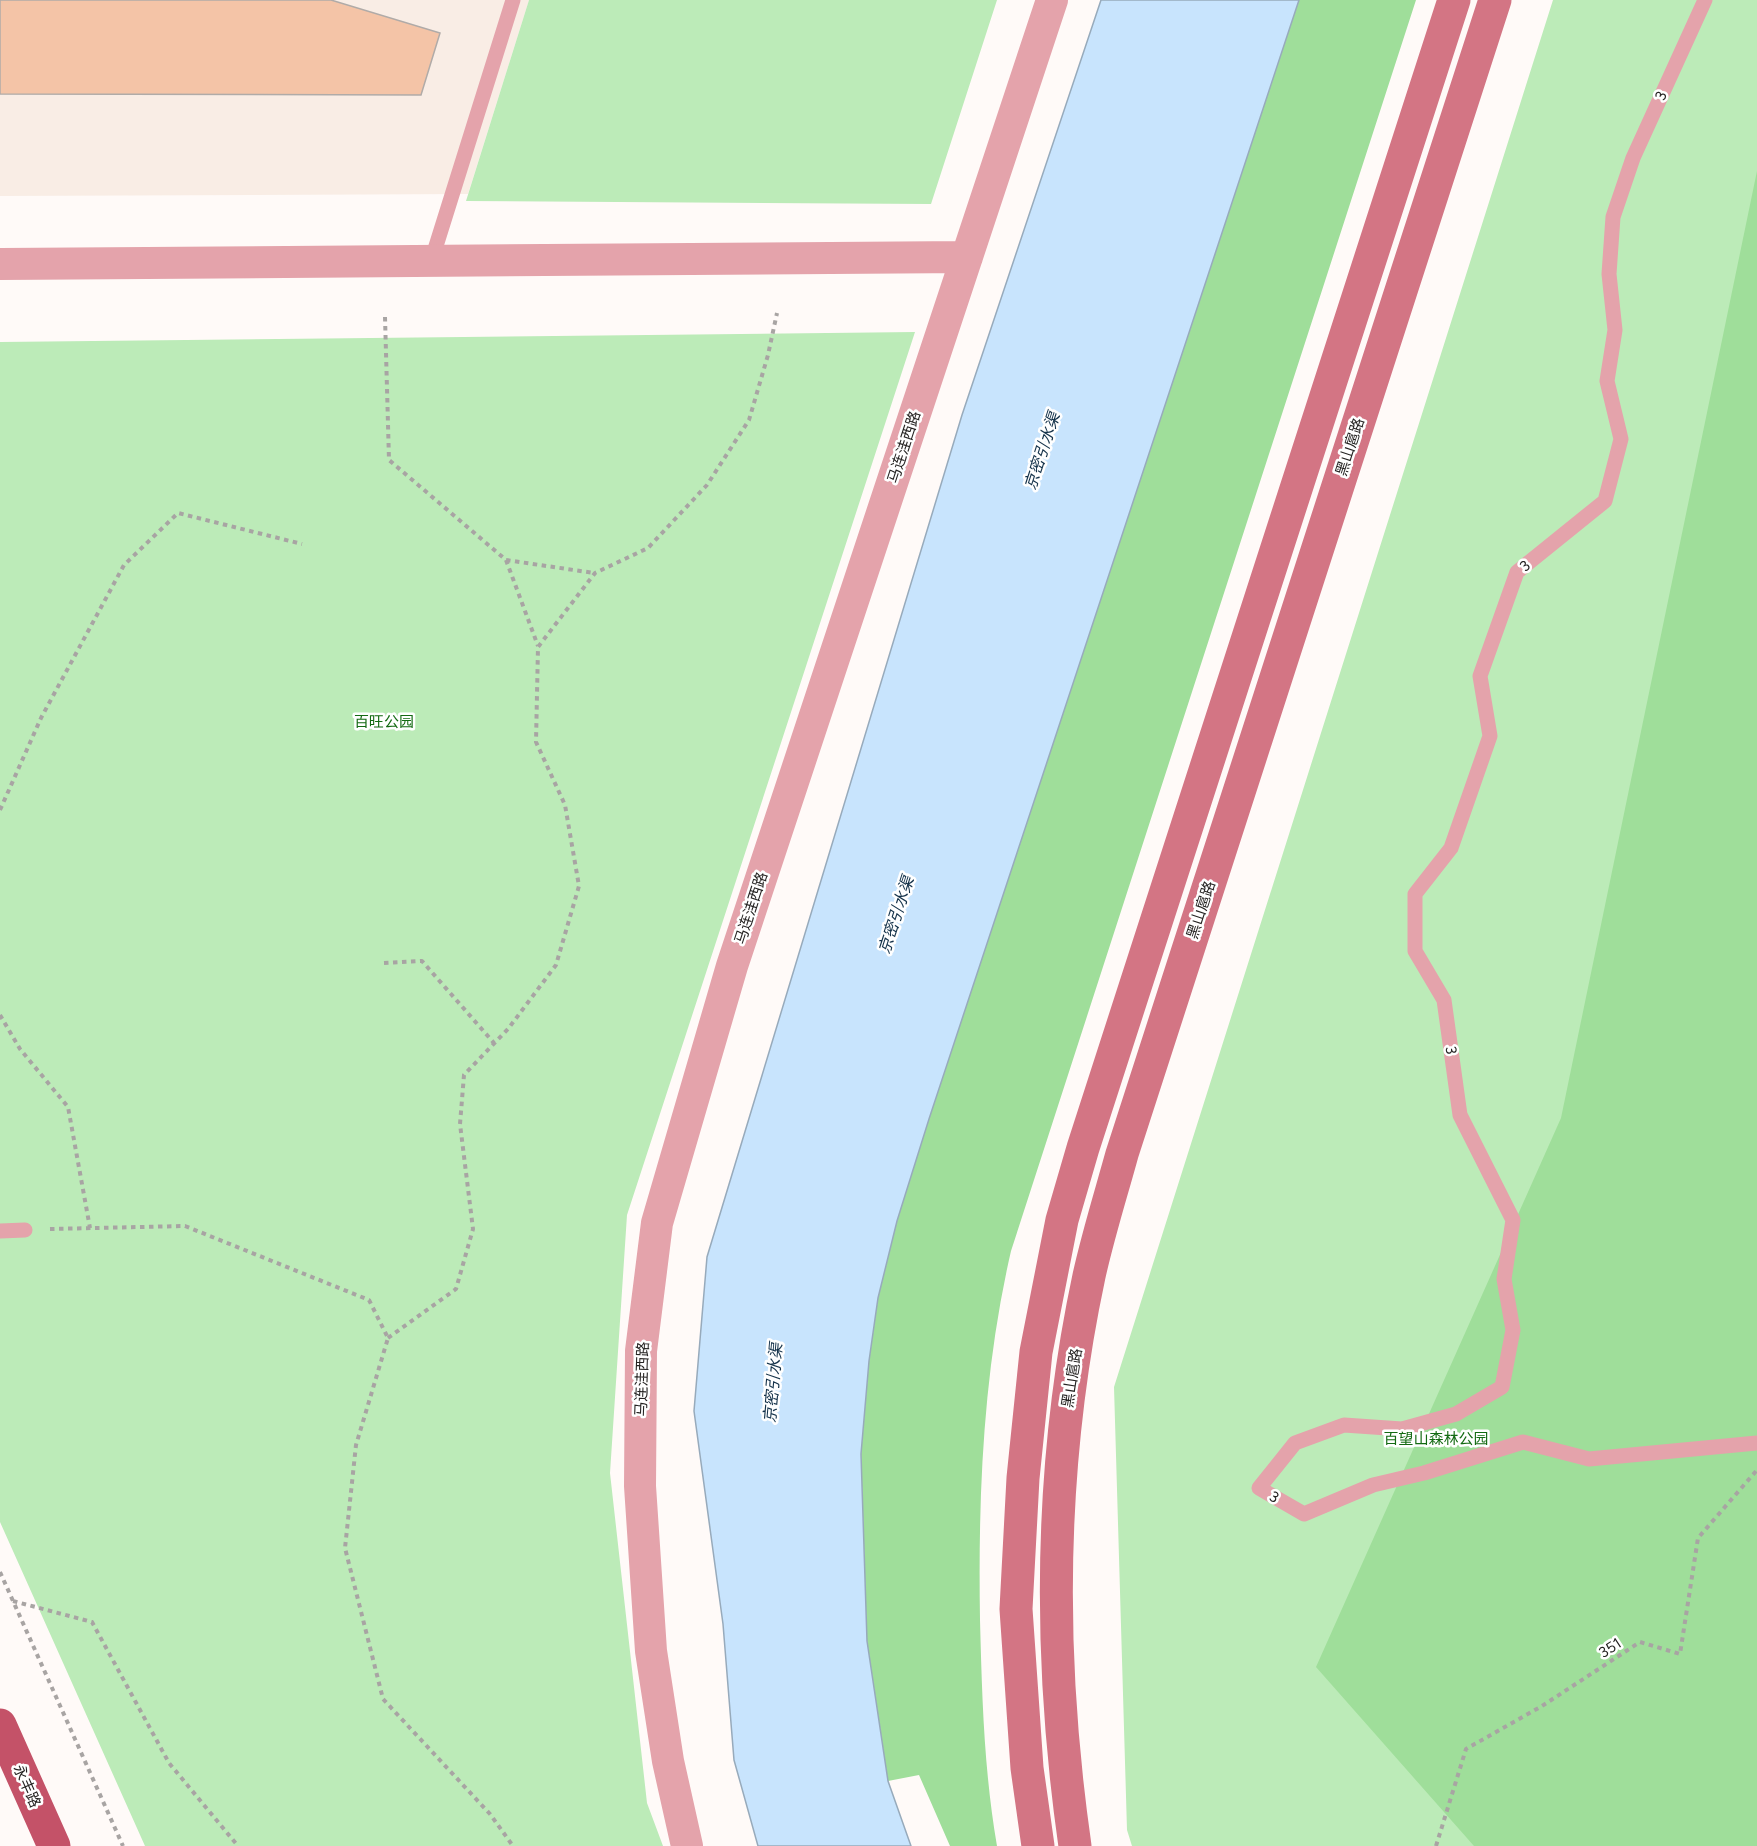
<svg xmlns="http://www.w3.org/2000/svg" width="1757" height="1846" viewBox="0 0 1757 1846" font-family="Figtree,'Noto Sans SC',sans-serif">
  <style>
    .built { fill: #f9ede5 }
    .green { fill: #bcebb8 }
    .forest { fill: #9fde9a }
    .water { fill: #c8e4fd; stroke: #97aabb; stroke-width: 1.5 }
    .building { fill: #f4c4a7; stroke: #b0aba8; stroke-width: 1.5 }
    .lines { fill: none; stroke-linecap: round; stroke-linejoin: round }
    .path { stroke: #a8a4a3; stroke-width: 4; stroke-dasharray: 4.5 4.5; stroke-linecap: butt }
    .service { stroke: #e4a3ab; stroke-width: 15 }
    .minor { stroke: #e4a3ab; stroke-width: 32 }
    .secondary { stroke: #d37584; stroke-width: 33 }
    .primary { stroke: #c45268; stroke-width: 33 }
    .labels { text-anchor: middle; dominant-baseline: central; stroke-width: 5; stroke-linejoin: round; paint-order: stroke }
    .street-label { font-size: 15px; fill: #252322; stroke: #fff }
    .park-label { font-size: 15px; fill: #136a12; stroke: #fff }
    .water-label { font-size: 16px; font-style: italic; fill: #133149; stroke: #fff }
  </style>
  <rect width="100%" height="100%" fill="#fffaf8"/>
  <path class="built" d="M 0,0 L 529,0 L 468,194 L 0,196 Z"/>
  <path class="green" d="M 529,0 L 997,0 L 931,204 L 466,201 Z
    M 1553,0 L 1757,0 L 1757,1846 L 1132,1846 L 1127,1830 L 1114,1387 Z
    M 915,332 L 627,1215 L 610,1473 L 647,1803 L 663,1846 L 145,1846 L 0,1522 L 0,342 Z"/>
  <path class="forest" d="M 1299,0 L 1416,0 L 1011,1251 C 983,1372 978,1496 980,1620 C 982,1696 984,1771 997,1846 L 950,1846 L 919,1775 L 888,1781 L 867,1641 L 861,1454 L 869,1361 L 878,1298 L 897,1221 L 929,1119 Z
    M 1757,171 L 1757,1846 L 1474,1846 L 1316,1667 L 1561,1118 Z"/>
  <path class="water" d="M 1101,0 L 1299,0 L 929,1119 L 897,1221 L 878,1298 L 869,1361 L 861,1454 L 867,1641 L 888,1781 L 911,1846 L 758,1846 L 734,1760 L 723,1624 L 694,1411 L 707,1257 L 962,415 Z"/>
  <path class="building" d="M 0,0 L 331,0 L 440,33 L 421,95 L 0,94 Z"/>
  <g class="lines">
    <path class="path" d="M 385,317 L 389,460 L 506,560 L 594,573
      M 506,560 L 538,646
      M 0,810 L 41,718 L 124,565 L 178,513 L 302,544
      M 384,963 L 422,961 L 494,1043
      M 0,1015 L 20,1049 L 68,1107 L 90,1228
      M 50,1229 L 185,1226 L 369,1300 L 388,1338 L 356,1445 L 345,1548 L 383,1699 L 490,1814 L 513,1846
      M 388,1338 L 456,1289 L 473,1229 L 460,1124 L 464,1075 L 508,1029 L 556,965 L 579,886 L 565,805 L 536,742 L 538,647 L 595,573 L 648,548 L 707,485 L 749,420 L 768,355 L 777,313
      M 0,1572 L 123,1846
      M 13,1601 L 92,1622 L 169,1763 L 238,1846
      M 1436,1846 L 1466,1749 L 1542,1706 L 1640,1642 L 1680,1654 L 1698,1538 L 1757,1470"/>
    <path class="service" d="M 1705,0 L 1633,158 L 1613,217 L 1609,274 L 1615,330 L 1607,381 L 1621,439 L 1605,501 L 1517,572 L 1480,676 L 1490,736 L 1451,848 L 1415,894 L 1415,951 L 1444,1000 L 1460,1115 L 1513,1220 L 1504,1279 L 1513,1330 L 1502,1387 L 1456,1414 L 1402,1429 L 1344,1425 L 1295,1443 L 1259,1488 L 1304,1514 L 1373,1485 L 1424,1473 L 1523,1442 L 1589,1459 L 1757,1443
      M 431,262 L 513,0
      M 0,1231 L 25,1230"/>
    <path class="minor" d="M 0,264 L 967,257
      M 687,1846 L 668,1761 L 651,1651 L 640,1486 L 641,1351 L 657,1223 L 732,966 L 1052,0"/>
    <path class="secondary" d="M 1038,1846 L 1027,1768 L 1016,1609 L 1023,1478 L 1036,1352 L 1062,1220 L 1083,1148 L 1454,0
      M 1075,1846 C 1048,1658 1049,1463 1089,1276 C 1098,1235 1111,1194 1122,1154 L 1495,0"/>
    <path class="primary" d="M 0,1725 L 54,1846"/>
  </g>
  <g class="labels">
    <g class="street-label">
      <text transform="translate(1661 96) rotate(-65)">3</text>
      <text transform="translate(904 447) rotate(-72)">马连洼西路</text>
      <text transform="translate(1350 447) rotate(-72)">黑山扈路</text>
      <text transform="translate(1525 566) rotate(-40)">3</text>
      <text transform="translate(751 908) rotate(-72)">马连洼西路</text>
      <text transform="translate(1201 910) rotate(-72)">黑山扈路</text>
      <text transform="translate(1451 1050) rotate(82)">3</text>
      <text transform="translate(1072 1378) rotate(-81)">黑山扈路</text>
      <text transform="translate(642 1379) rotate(-88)">马连洼西路</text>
      <text transform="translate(1274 1497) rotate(30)">3</text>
      <text transform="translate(1610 1648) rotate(-33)">351</text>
      <text transform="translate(27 1786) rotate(66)">永丰路</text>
    </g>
    <g class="park-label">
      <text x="384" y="722">百旺公园</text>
      <text x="1436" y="1439">百望山森林公园</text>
    </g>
    <g class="water-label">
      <text transform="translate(1042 451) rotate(-72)">京密引水渠</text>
      <text transform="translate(896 915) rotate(-72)">京密引水渠</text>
      <text transform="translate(773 1383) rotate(-85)">京密引水渠</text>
    </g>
  </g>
</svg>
